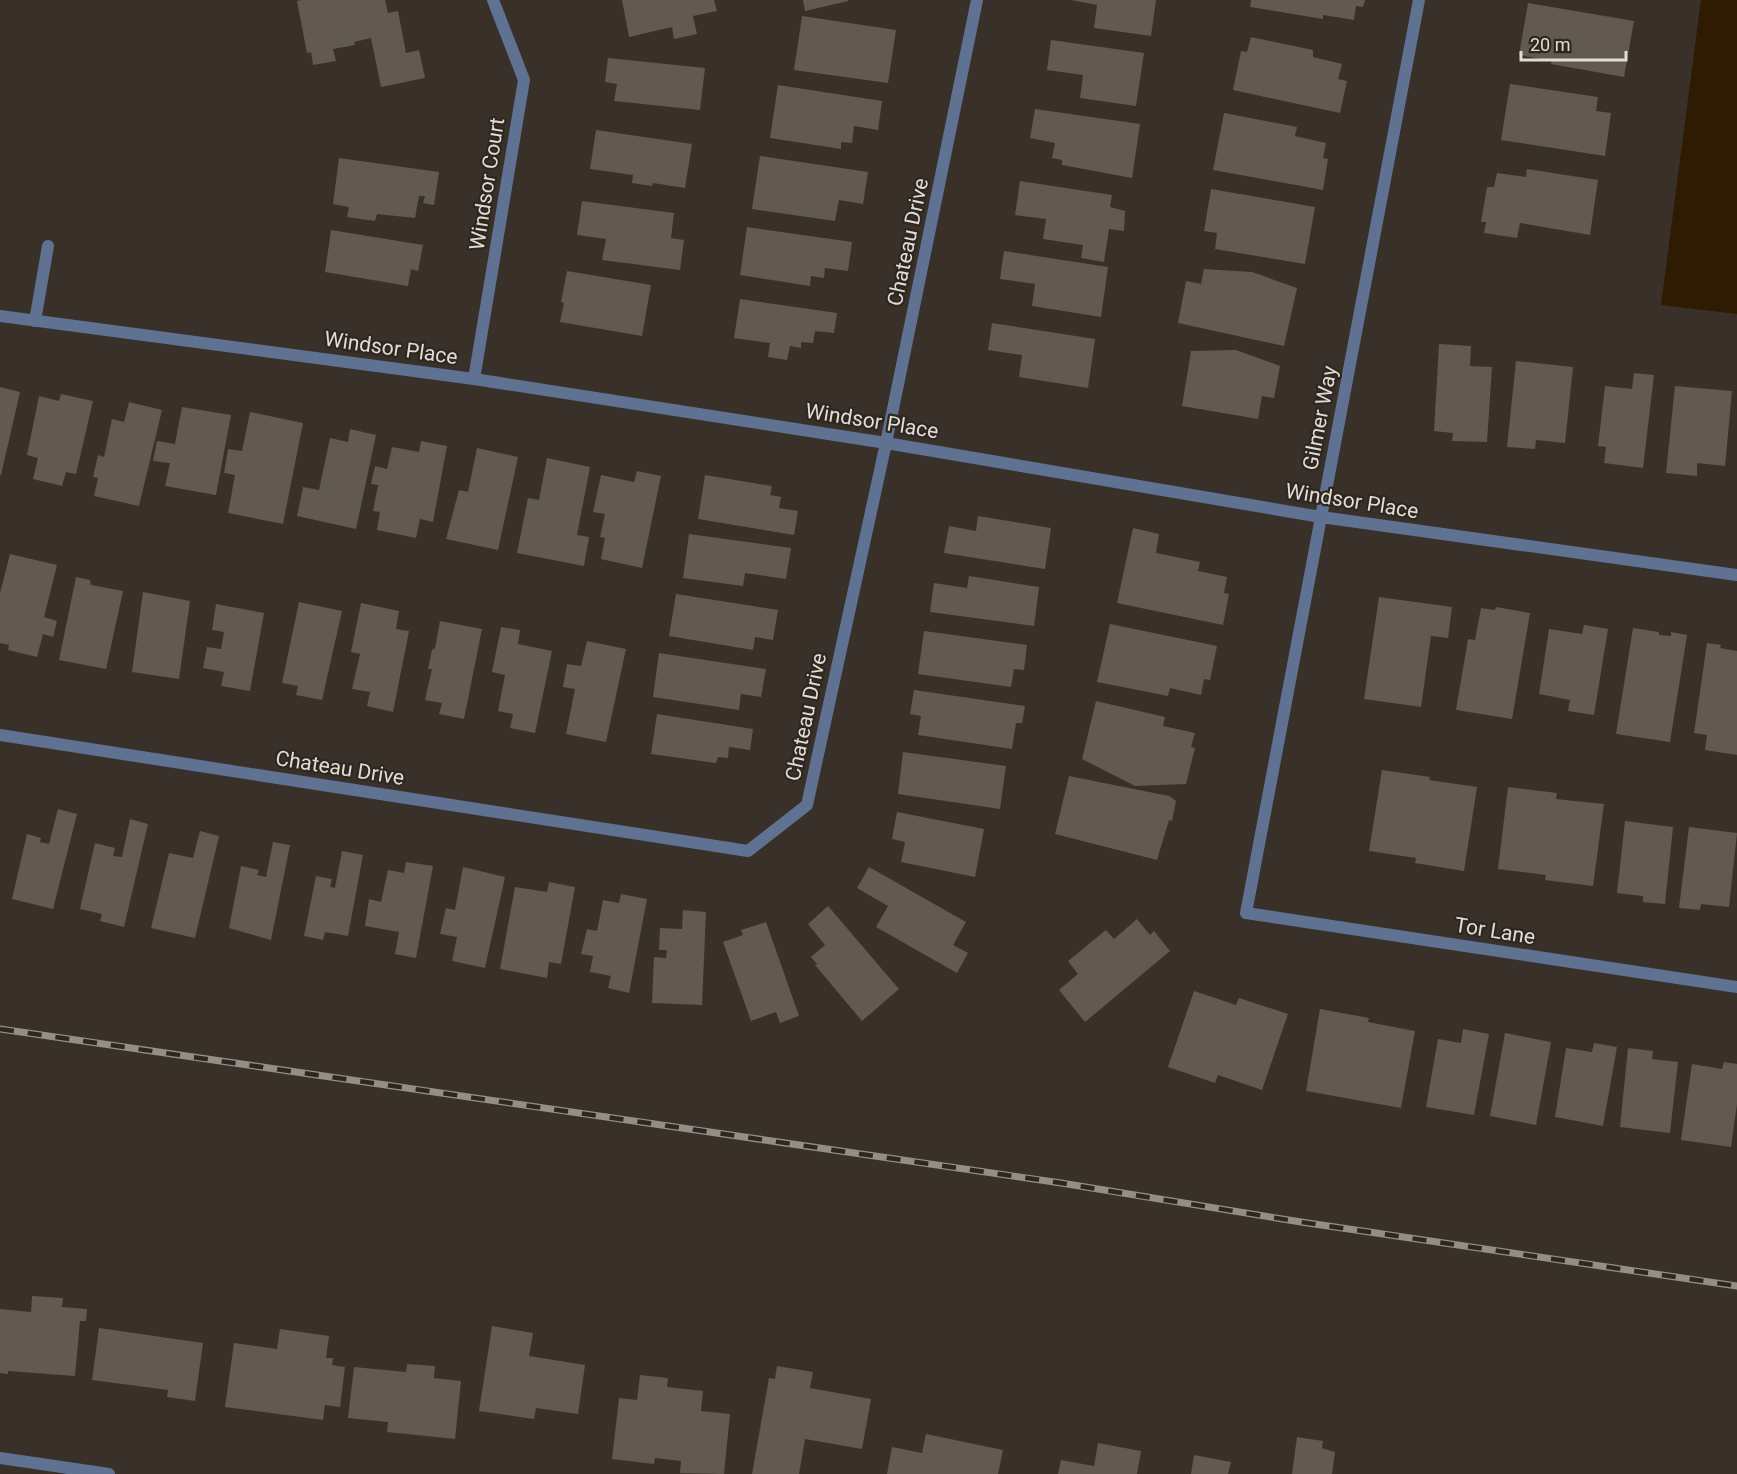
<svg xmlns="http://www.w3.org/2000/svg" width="1737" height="1474" viewBox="0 0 1737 1474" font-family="Roboto,sans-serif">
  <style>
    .water { fill: #2f1b02 }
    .building { fill: #625950 }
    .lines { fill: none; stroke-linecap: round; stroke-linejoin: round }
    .minor { stroke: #5f7291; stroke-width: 12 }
    .rail-casing { stroke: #958e87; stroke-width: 7 }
    .rail { stroke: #2f271f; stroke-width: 4.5; stroke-dasharray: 14; stroke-linecap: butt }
    .labels { text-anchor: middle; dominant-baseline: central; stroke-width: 4.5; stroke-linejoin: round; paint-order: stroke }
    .street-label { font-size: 21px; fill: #e1dcd6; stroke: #2f271f }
  </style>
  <rect width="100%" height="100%" fill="#393129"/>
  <path class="water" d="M 1701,0 L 1737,0 L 1737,314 L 1661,305 Z"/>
  <path class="building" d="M 302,0 L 385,0 L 388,13 L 398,11 L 406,53 L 419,50 L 425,78 L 381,87 L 371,38 L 354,42 L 355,45 L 333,49 L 336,61 L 313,65 L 311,52 L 307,53 L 297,1 Z
    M 622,0 L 714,0 L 717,11 L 693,16 L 697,34 L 674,39 L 672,27 L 629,37 Z
    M 803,0 L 848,0 L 848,1 L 805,11 Z
    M 1071,0 L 1156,0 L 1151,36 L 1094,28 L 1097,5 Z
    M 1251,0 L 1365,0 L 1363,7 L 1356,6 L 1354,20 L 1323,15 L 1323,19 L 1250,7 Z
    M 1528,3 L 1634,21 L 1624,77 L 1551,64 L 1552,61 L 1519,55 Z
    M 802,16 L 896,30 L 888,83 L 794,70 Z
    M 1251,37 L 1313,50 L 1313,57 L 1342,64 L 1338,79 L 1347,81 L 1340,113 L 1233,90 L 1241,51 L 1247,52 Z
    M 1051,40 L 1144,53 L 1136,106 L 1080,98 L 1083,75 L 1047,70 Z
    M 608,58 L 705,68 L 700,110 L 614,101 L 617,84 L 605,82 Z
    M 1510,84 L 1598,97 L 1596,111 L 1611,113 L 1605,156 L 1501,140 Z
    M 778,85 L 882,101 L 878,130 L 854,126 L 852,143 L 841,142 L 841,149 L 770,138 Z
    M 1035,109 L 1140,124 L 1132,178 L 1062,165 L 1062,160 L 1052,158 L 1055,143 L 1030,138 Z
    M 1224,113 L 1297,127 L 1295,136 L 1326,143 L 1323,158 L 1328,159 L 1323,190 L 1213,170 Z
    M 596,130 L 692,144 L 685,188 L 653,183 L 652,186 L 632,183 L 633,175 L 590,169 Z
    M 760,156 L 868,172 L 863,204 L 839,200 L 835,221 L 752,209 Z
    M 339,158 L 439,172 L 434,205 L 423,203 L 425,196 L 419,196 L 415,218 L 377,214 L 375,221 L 347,217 L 349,207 L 333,204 Z
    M 1527,169 L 1598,180 L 1590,235 L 1520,223 L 1517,238 L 1484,233 L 1486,222 L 1481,222 L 1487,187 L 1494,187 L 1497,173 L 1526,177 Z
    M 1020,181 L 1112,195 L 1110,207 L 1125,211 L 1124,231 L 1109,229 L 1104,262 L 1081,258 L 1083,245 L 1043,239 L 1046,219 L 1015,215 Z
    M 1211,189 L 1315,207 L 1305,264 L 1215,249 L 1217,233 L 1204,231 Z
    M 582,201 L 674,213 L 671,238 L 684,240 L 680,270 L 602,260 L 606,239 L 577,235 Z
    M 747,227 L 852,242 L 848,271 L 825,268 L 824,278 L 811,276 L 810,286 L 740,275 Z
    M 331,230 L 423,245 L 418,271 L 411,269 L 408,286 L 325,272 Z
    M 1004,251 L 1108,267 L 1101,317 L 1032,306 L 1035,284 L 1000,279 Z
    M 1204,269 L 1252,272 L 1297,288 L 1284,346 L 1178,323 L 1186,281 L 1201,284 Z
    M 567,271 L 651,285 L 642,336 L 560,322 L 564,303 L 561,302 Z
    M 740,299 L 837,313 L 834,333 L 815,331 L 813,343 L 801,342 L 801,348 L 790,346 L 787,360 L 768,357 L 770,343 L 734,338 Z
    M 992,323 L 1095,339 L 1088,388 L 1019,377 L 1022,355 L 988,350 Z
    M 1439,344 L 1471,346 L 1470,366 L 1492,367 L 1487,442 L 1452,441 L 1453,433 L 1434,431 Z
    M 1236,350 L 1280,366 L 1274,398 L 1262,396 L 1258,419 L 1182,406 L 1191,351 Z
    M 1516,361 L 1573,367 L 1565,443 L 1536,440 L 1535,449 L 1507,447 Z
    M 1634,373 L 1654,375 L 1643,468 L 1604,463 L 1606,447 L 1598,446 L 1605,386 L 1632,389 Z
    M 1675,386 L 1732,391 L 1725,466 L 1697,463 L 1697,476 L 1666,473 Z
    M 0,387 L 20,392 L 1,475 L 0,475 Z
    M 61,394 L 93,401 L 76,474 L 66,472 L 62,486 L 33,479 L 38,458 L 27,455 L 39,396 L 59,401 Z
    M 129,402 L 162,410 L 139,506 L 94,496 L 98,478 L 93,477 L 98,455 L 104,457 L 112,419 L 124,422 Z
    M 182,407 L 231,415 L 216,495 L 165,486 L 170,463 L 153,461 L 157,441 L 175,444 Z
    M 250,412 L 303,423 L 283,524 L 228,513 L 235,475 L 224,473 L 228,449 L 242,451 Z
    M 350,429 L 376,435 L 356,529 L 297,516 L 303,487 L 319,490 L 330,438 L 348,442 Z
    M 421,441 L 447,446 L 433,522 L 420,519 L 416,538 L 377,530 L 380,512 L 373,511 L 378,485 L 371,484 L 375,466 L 387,469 L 392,447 L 419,452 Z
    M 477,448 L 518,457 L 498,550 L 446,539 L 459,490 L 468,492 Z
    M 547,458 L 590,467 L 577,535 L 589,537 L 584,566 L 517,553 L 528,498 L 539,500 Z
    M 637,471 L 661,476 L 642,568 L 601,559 L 605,538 L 600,537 L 605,514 L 593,512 L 601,475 L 634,482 Z
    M 705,475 L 772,486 L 770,495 L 781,497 L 779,508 L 798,511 L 794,535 L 698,519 Z
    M 978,516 L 1051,528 L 1045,569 L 944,553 L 949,526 L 976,531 Z
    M 1133,528 L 1159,534 L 1156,553 L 1200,562 L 1198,571 L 1227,577 L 1224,593 L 1229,594 L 1223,625 L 1117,603 Z
    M 689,534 L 791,548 L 786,579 L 745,573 L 743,586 L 683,578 Z
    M 10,554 L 57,565 L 44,617 L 57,621 L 53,637 L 43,634 L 37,657 L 8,650 L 9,645 L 0,643 L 0,593 Z
    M 969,576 L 1039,587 L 1034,626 L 930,612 L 934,583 L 967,588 Z
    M 76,577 L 90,580 L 91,585 L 123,591 L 106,669 L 59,660 Z
    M 143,592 L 190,601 L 179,679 L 132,672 Z
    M 676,594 L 778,610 L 773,640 L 755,637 L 753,650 L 669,636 Z
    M 1379,597 L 1452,607 L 1448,638 L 1431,636 L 1421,707 L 1364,699 Z
    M 299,602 L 342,611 L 322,700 L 296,695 L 298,686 L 282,683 Z
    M 361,603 L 399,611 L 396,629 L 409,631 L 393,712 L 367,706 L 370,692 L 352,689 L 360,654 L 351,652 Z
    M 216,604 L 264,613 L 250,691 L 221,686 L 224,672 L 203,668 L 207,647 L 221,649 L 224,632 L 212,630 Z
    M 1496,607 L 1530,613 L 1512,719 L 1456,710 L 1468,639 L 1475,640 L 1481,608 L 1495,610 Z
    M 440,621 L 482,629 L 464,719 L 439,714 L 442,703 L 425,700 L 432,669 L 428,669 L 432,650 L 435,648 Z
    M 1110,624 L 1217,646 L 1210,680 L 1204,679 L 1201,695 L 1170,688 L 1168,696 L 1097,682 Z
    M 1584,625 L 1608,629 L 1594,715 L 1568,711 L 1570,700 L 1539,694 L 1549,629 L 1582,634 Z
    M 501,627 L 520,630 L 518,644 L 552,651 L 535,733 L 510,728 L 513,714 L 498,711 L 505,675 L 492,672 Z
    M 1633,628 L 1659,632 L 1659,635 L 1671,636 L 1671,632 L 1687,635 L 1670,742 L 1616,734 Z
    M 924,631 L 1027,645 L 1024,670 L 1014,669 L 1011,687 L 918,674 Z
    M 587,641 L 626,649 L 606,742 L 566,734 L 575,689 L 563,687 L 567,664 L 581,666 Z
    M 1707,643 L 1721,645 L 1720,648 L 1737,651 L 1737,755 L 1705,750 L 1707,735 L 1694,733 Z
    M 659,653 L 766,669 L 761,697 L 741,694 L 739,710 L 653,697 Z
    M 914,690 L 1025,706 L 1022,723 L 1016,723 L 1012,749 L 918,735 L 921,716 L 910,714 Z
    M 1096,701 L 1165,717 L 1163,726 L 1195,733 L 1191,747 L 1195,748 L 1186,784 L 1135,786 L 1082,759 Z
    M 657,714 L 753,729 L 750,750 L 729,747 L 728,758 L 718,757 L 716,763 L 651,754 Z
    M 903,752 L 1006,766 L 1000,809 L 898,794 Z
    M 1382,770 L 1430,777 L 1429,780 L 1477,787 L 1464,871 L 1415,863 L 1416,858 L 1369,851 Z
    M 1069,776 L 1169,796 L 1176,801 L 1172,821 L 1169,820 L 1157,860 L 1055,834 Z
    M 1508,787 L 1557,793 L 1556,799 L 1604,804 L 1593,886 L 1545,880 L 1546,875 L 1498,869 Z
    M 58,809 L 77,814 L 53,909 L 12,899 L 27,834 L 41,838 L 40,842 L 49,844 Z
    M 897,812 L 984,829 L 975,877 L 901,862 L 905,842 L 892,839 Z
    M 130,819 L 148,824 L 124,927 L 100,921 L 102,914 L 80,909 L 95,843 L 115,848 L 113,856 L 122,857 Z
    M 1625,821 L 1673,827 L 1665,904 L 1643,902 L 1643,896 L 1617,893 Z
    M 1689,827 L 1737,833 L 1729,907 L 1701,904 L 1700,910 L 1679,908 Z
    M 200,831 L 219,836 L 195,938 L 151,928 L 169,853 L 193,858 Z
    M 273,842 L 290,845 L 271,940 L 229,928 L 241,866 L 259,870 L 257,875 L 266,877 Z
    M 342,851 L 363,855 L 348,936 L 325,932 L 323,940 L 304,936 L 316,876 L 332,879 L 330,887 L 335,888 Z
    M 406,862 L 433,866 L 416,958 L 395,954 L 399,932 L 365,926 L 369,899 L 381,902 L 388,870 L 404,873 Z
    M 463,867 L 505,877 L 485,968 L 452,961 L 457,937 L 440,934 L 446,908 L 455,910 Z
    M 869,867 L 966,922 L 953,945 L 968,953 L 957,973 L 876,927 L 888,906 L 857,888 Z
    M 549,882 L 575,887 L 561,964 L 549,962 L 547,978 L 500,969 L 515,887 L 547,892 Z
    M 621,894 L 647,899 L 629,993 L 608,988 L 611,976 L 590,972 L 593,956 L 581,954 L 587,929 L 597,931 L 603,900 L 619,903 Z
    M 828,906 L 899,989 L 862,1021 L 815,965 L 817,964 L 811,957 L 825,945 L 808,924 Z
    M 683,910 L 706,912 L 702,1005 L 652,1003 L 654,957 L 666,958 L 667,950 L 659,950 L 660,928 L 682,929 Z
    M 1137,919 L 1150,935 L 1154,931 L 1170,951 L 1085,1022 L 1059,990 L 1078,974 L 1068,961 L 1106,930 L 1114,939 Z
    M 766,922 L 799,1016 L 780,1023 L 776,1012 L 751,1021 L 723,942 L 743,935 L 741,930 Z
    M 1194,991 L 1236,1005 L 1239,998 L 1288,1014 L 1262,1090 L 1218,1075 L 1215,1083 L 1168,1067 Z
    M 1320,1009 L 1369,1018 L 1368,1022 L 1415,1031 L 1401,1108 L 1306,1091 Z
    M 1463,1029 L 1489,1034 L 1474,1115 L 1426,1107 L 1438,1039 L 1461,1043 Z
    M 1505,1033 L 1551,1042 L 1536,1125 L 1490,1116 Z
    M 1594,1043 L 1617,1047 L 1603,1126 L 1555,1117 L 1566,1048 L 1592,1052 Z
    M 1628,1048 L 1653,1051 L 1652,1059 L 1678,1062 L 1670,1133 L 1620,1127 Z
    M 1724,1062 L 1737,1064 L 1737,1104 L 1731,1147 L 1681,1140 L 1692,1064 L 1722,1069 Z
    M 32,1296 L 63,1298 L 62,1307 L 87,1309 L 86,1321 L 80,1321 L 75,1376 L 8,1371 L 8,1374 L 0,1373 L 0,1309 L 31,1312 Z
    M 492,1326 L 533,1333 L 529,1356 L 585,1365 L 578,1414 L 536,1408 L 534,1419 L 479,1411 Z
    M 99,1328 L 203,1343 L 195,1401 L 167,1397 L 168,1390 L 92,1380 Z
    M 280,1329 L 329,1336 L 326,1358 L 333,1358 L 332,1365 L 345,1367 L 340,1407 L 325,1405 L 323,1420 L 225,1407 L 234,1343 L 277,1349 Z
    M 407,1364 L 435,1366 L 434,1378 L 461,1381 L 455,1439 L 387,1432 L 388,1422 L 348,1418 L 354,1367 L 406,1372 Z
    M 777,1366 L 813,1372 L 810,1388 L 871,1399 L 862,1449 L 805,1439 L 799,1474 L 752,1474 L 769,1378 L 775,1379 Z
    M 640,1375 L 668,1378 L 667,1387 L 703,1391 L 701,1411 L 730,1414 L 724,1474 L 680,1473 L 681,1461 L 655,1458 L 654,1464 L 612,1459 L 619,1398 L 637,1400 Z
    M 926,1434 L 1003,1450 L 998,1474 L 887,1474 L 892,1447 L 922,1453 Z
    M 1297,1437 L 1323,1441 L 1322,1448 L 1335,1452 L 1332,1474 L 1292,1474 Z
    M 1098,1443 L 1141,1451 L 1137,1474 L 1058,1474 L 1061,1460 L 1094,1466 Z
    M 1194,1455 L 1231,1462 L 1228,1474 L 1191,1474 Z"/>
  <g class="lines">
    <path class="minor" d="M 1419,0 L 1246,913 L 1737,987
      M 0,316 L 474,379 L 886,443 L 1321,517 L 1737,575
      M 35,321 L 48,246
      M 474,379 L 524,80 L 493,0
      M 0,735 L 748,851 L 807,805 L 886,443 L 977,0
      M 0,1458 L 109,1474"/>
    <g class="rail-casing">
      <path id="rail" d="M 0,1029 L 1061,1183 L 1301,1222 L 1737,1286"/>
    </g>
    <use href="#rail" class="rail"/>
  </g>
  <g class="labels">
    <g class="street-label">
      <text transform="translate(487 184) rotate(-81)">Windsor Court</text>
      <text transform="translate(908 242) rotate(-78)">Chateau Drive</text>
      <text transform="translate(391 348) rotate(8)">Windsor Place</text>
      <text transform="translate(1320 418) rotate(-79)">Gilmer Way</text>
      <text transform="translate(872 421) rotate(9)">Windsor Place</text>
      <text transform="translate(1352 501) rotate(9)">Windsor Place</text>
      <text transform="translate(806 717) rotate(-78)">Chateau Drive</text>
      <text transform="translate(340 768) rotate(9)">Chateau Drive</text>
      <text transform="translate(1495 931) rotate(9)">Tor Lane</text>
    </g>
  </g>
  <path d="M1521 51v9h105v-9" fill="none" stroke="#e1dcd6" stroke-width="3"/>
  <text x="1530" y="51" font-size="18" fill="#e1dcd6" stroke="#2f271f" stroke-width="4.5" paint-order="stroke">20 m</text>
</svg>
